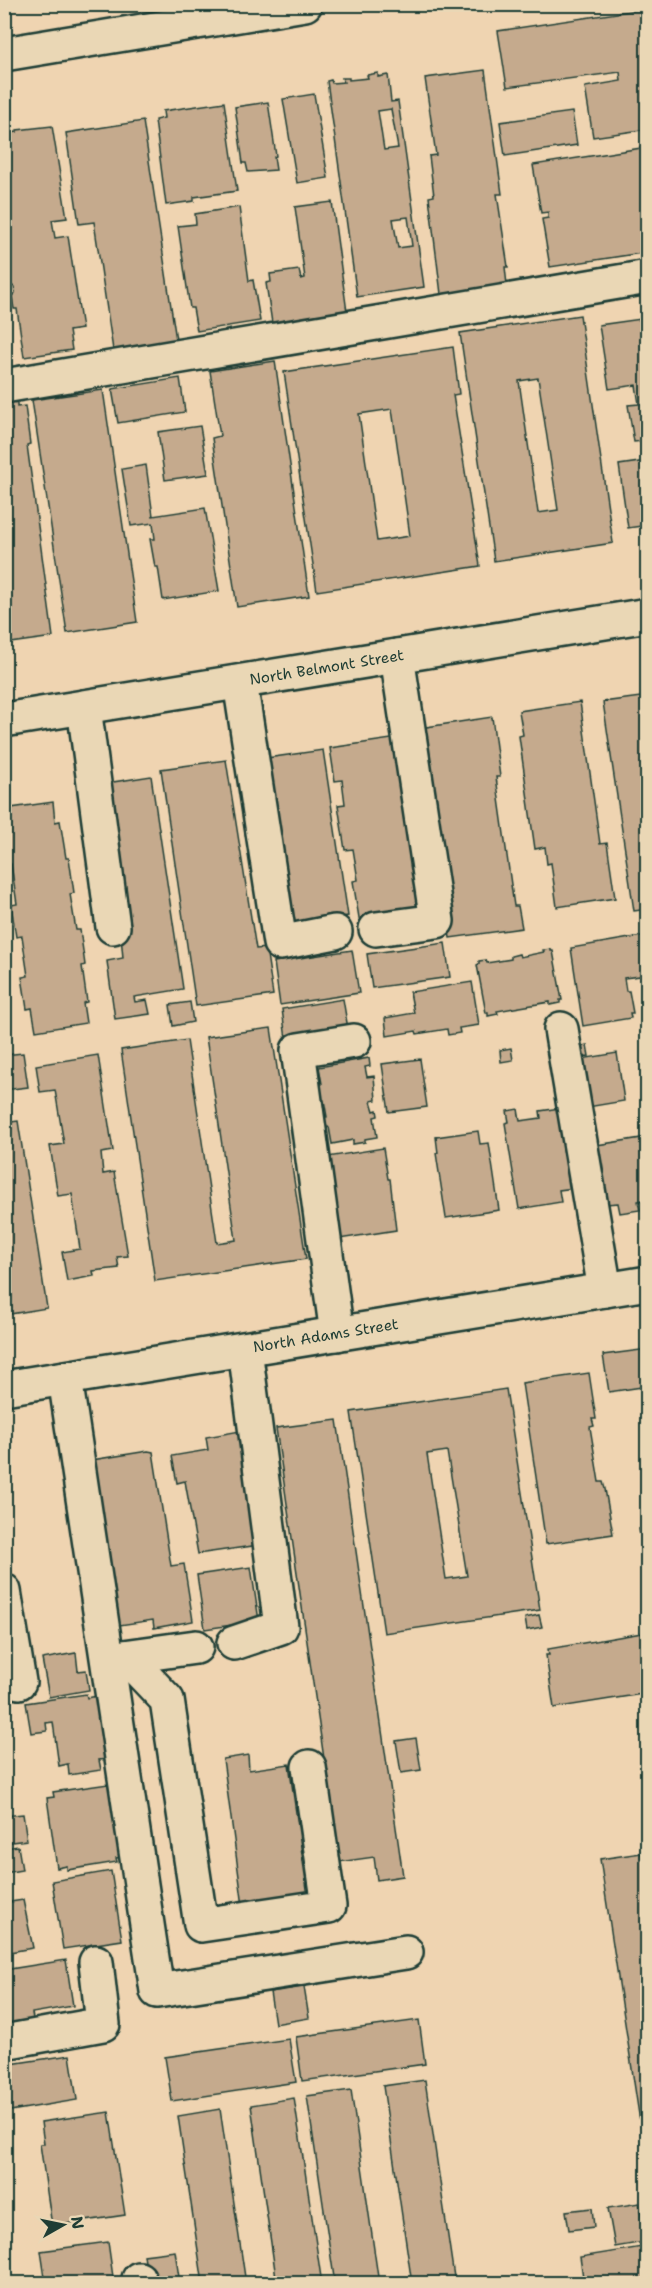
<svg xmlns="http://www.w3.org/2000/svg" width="652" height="2288" viewBox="0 0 652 2288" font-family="'Shantell Sans',sans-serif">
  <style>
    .building { fill: #c5aa8d; stroke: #1f3d34; stroke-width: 1.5; fill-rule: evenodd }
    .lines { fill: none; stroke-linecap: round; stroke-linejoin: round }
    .minor-casing { stroke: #1f3d34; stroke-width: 38 }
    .minor { stroke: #ead7b5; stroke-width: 33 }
    .labels { text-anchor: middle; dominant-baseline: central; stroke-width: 4.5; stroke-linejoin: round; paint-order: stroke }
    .street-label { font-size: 15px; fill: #1f3d34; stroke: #ead7b5 }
  </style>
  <rect width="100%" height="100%" fill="#efd4b1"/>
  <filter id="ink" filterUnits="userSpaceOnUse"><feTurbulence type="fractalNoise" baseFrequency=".0167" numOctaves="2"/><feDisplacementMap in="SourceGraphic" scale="12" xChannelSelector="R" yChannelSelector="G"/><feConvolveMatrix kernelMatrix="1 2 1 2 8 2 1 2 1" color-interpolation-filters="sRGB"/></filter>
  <g filter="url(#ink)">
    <path class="building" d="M 643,9 L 648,38 L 648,129 L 593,137 L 585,87 L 621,81 L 620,72 L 507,87 L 498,31 Z
      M 485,70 L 502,194 L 497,194 L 508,267 L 505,267 L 507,285 L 441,294 L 429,197 L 434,196 L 429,156 L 436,155 L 425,78 Z
      M 378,73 L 378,77 L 388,75 L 391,102 L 398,101 L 424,287 L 357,297 L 327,81 L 331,80 L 332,83 L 344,82 L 342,78 L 349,78 L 349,80 L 368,78 L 367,75 ZM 391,109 L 398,148 L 384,150 L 378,111 ZM 408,217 L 412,246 L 398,248 L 393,219 Z
      M 314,94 L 328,178 L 297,183 L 283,99 Z
      M 224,102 L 237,191 L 194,197 L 194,201 L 166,205 L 155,120 L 164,118 L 163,111 Z
      M 268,102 L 276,156 L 274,157 L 276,170 L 248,172 L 246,163 L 243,163 L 235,107 Z
      M 572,112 L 577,145 L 505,156 L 500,122 Z
      M 143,121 L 176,340 L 113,350 L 94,222 L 79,224 L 66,133 Z
      M 52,126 L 67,218 L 52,220 L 55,238 L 68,236 L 82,329 L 69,331 L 72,350 L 24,357 L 17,309 L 14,309 L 12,296 L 15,293 L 14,287 L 10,284 L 8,272 L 11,272 L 7,246 L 11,245 L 9,234 L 6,235 L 4,228 L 4,134 L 17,132 L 17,130 Z
      M 648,147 L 648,252 L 550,267 L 542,219 L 548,218 L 548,212 L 541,213 L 533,165 Z
      M 332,202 L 347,312 L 272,323 L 266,283 L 271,282 L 270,274 L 299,270 L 301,279 L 305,278 L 295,207 Z
      M 239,207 L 249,281 L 253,280 L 260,321 L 197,331 L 193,308 L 190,308 L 178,226 L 196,224 L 195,214 Z
      M 580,315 L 613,543 L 494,561 L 460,333 ZM 538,378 L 558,510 L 538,513 L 519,381 Z
      M 648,318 L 648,525 L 628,528 L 619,465 L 646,461 L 643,441 L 634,442 L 628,405 L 639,404 L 636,385 L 609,389 L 599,325 Z
      M 453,347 L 459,394 L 453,395 L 480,566 L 317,591 L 284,372 ZM 392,409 L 410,536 L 377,541 L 359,414 Z
      M 275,361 L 309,596 L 237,607 L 212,438 L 220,436 L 210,371 Z
      M 180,378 L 185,412 L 118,423 L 112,389 Z
      M 103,390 L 137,622 L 67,633 L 32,400 Z
      M 17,401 L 17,407 L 25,406 L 30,444 L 27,445 L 53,637 L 4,644 L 4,403 Z
      M 200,426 L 208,474 L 165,480 L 158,432 Z
      M 146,465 L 153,516 L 205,508 L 219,591 L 163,600 L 158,567 L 155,567 L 150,539 L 155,539 L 153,523 L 131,526 L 122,469 Z
      M 648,696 L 648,909 L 634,911 L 603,702 Z
      M 580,702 L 600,844 L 607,843 L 615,898 L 557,907 L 551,863 L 547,864 L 545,847 L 535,849 L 519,736 L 523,735 L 519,711 Z
      M 492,717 L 500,777 L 496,777 L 514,906 L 518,906 L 522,928 L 450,938 L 420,728 Z
      M 398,738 L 420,881 L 413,882 L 419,915 L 360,924 L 353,881 L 358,880 L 353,849 L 345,850 L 338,805 L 345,804 L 342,780 L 335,781 L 330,748 Z
      M 323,750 L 348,916 L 286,925 L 260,759 Z
      M 226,760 L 256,949 L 266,948 L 273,995 L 196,1006 L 161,769 Z
      M 151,776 L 183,989 L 134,997 L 135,1002 L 147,1000 L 150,1014 L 115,1019 L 107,961 L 123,958 L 107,783 Z
      M 53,802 L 55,822 L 60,821 L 66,858 L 69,858 L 74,893 L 70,894 L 76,930 L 80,930 L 85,965 L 82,966 L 87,1002 L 83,1003 L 86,1023 L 36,1031 L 32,1008 L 27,1009 L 22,977 L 28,976 L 22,936 L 16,937 L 11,905 L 17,904 L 11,864 L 6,864 L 4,853 L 4,832 L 7,831 L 4,809 Z
      M 648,935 L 648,975 L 624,978 L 626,991 L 629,991 L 633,1013 L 630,1013 L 631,1018 L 583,1026 L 571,948 Z
      M 445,943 L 450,977 L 372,988 L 367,954 Z
      M 551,949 L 551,951 L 553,951 L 562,1000 L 560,1000 L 560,1003 L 550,1005 L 550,1002 L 497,1011 L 498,1014 L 488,1016 L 488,1013 L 486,1013 L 477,965 L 479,964 L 479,961 L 486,960 L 487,963 L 511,959 L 511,956 L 519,954 L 520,957 L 544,952 L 543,950 Z
      M 352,950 L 359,993 L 280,1005 L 274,962 Z
      M 472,982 L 479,1025 L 459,1028 L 460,1033 L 448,1035 L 447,1029 L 417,1034 L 416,1031 L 387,1036 L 385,1018 L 414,1013 L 410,992 Z
      M 343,999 L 348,1029 L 286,1039 L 282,1009 Z
      M 190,1002 L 193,1022 L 173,1026 L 170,1005 Z
      M 271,1028 L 306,1259 L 155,1281 L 121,1050 L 187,1040 L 217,1243 L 236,1240 L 206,1037 Z
      M 587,1045 L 589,1056 L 580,1057 L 578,1047 Z
      M 511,1048 L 513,1060 L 501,1062 L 500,1050 Z
      M 23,1053 L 28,1087 L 4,1090 L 4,1055 Z
      M 617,1053 L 624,1101 L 588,1107 L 581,1059 Z
      M 98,1055 L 113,1151 L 101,1153 L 103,1174 L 114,1172 L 128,1256 L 117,1257 L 119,1268 L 93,1271 L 94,1276 L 67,1281 L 62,1252 L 80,1249 L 72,1194 L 58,1196 L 50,1146 L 64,1144 L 55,1090 L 40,1092 L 36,1065 Z
      M 369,1058 L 370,1066 L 365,1067 L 367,1077 L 374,1076 L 376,1100 L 371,1101 L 374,1111 L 377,1110 L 378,1116 L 374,1117 L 377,1137 L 365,1139 L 365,1142 L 353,1144 L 353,1140 L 332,1144 L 329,1127 L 323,1128 L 321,1118 L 327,1117 L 324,1100 L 317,1101 L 315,1086 L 322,1084 L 319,1067 Z
      M 420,1059 L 427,1107 L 389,1112 L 382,1064 Z
      M 560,1108 L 574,1188 L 559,1190 L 561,1202 L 519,1209 L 505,1123 L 509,1122 L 507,1111 L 518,1109 L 520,1121 L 541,1118 L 540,1111 Z
      M 18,1121 L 47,1308 L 4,1315 L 4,1123 Z
      M 478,1131 L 480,1144 L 489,1143 L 499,1210 L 446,1218 L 436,1153 L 438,1153 L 436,1137 Z
      M 648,1137 L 648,1199 L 638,1201 L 640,1210 L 620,1213 L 618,1203 L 606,1204 L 597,1145 Z
      M 383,1148 L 388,1179 L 390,1179 L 396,1230 L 333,1240 L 315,1159 Z
      M 648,1349 L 648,1386 L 609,1392 L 603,1355 Z
      M 589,1373 L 596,1419 L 592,1419 L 594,1426 L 590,1427 L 599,1482 L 603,1482 L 605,1489 L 613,1534 L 546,1544 L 522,1383 Z
      M 506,1389 L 540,1610 L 384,1633 L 351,1412 ZM 447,1451 L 467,1576 L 446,1579 L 427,1454 Z
      M 337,1420 L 403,1876 L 377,1880 L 374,1857 L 339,1862 L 276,1428 Z
      M 240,1431 L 259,1545 L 198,1554 L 185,1481 L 177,1483 L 172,1456 L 208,1450 L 206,1437 Z
      M 148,1451 L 153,1452 L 171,1566 L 184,1564 L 193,1621 L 154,1628 L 153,1620 L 113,1626 L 92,1460 Z
      M 648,1528 L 648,1557 L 646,1546 L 642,1547 L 639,1529 Z
      M 251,1567 L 259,1621 L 205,1629 L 197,1575 Z
      M 539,1615 L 542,1627 L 527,1630 L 525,1618 Z
      M 648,1632 L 648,1693 L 554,1708 L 546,1655 L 549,1655 L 548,1649 Z
      M 76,1653 L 78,1671 L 86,1670 L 89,1690 L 49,1697 L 42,1659 Z
      M 86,1694 L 87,1698 L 98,1696 L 108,1759 L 99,1760 L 101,1770 L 69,1775 L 68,1764 L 59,1766 L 53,1722 L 46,1723 L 47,1731 L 31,1733 L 26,1703 Z
      M 416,1738 L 421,1770 L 401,1773 L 396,1741 Z
      M 248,1755 L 249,1770 L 289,1764 L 308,1896 L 243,1906 L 223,1759 Z
      M 108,1784 L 109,1789 L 114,1788 L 125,1857 L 116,1858 L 117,1862 L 67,1870 L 67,1866 L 57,1868 L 47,1798 L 54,1797 L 53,1792 Z
      M 23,1814 L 27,1840 L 4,1843 L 4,1816 Z
      M 4,1845 L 5,1848 L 18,1846 L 22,1870 L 4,1873 Z
      M 641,1853 L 642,1859 L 648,1859 L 648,2174 L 600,1859 Z
      M 111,1871 L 122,1940 L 63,1949 L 52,1881 Z
      M 23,1900 L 33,1948 L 4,1953 L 4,1903 Z
      M 66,1960 L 73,2006 L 32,2013 L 35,2030 L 4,2035 L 4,1970 Z
      M 304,1987 L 309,2018 L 275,2024 L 270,1992 Z
      M 419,2020 L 425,2064 L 302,2081 L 296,2037 Z
      M 289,2039 L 296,2082 L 172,2101 L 165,2057 Z
      M 70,2055 L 77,2100 L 4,2112 L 4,2065 Z
      M 425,2080 L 455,2284 L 412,2284 L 383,2086 Z
      M 351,2090 L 379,2284 L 335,2284 L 307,2096 Z
      M 294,2098 L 322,2284 L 277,2284 L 251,2105 Z
      M 220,2109 L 246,2284 L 203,2284 L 178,2116 Z
      M 109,2112 L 125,2215 L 52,2226 L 40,2144 L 44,2144 L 41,2122 Z
      M 639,2203 L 645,2242 L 615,2247 L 608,2208 Z
      M 592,2208 L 594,2227 L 569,2230 L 566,2211 Z
      M 108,2242 L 114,2284 L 46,2284 L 41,2251 Z
      M 642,2247 L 648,2284 L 584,2284 L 580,2257 Z
      M 175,2251 L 180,2284 L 148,2284 L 144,2255 Z"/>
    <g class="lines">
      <g class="minor-casing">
        <g id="minor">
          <path d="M 4,54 L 305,4"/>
          <path d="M 4,386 L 648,277"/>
          <path d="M 240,682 L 280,943 L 335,932"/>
          <path d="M 84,707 L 113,927"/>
          <path id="s1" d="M 4,720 L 648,615"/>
          <path d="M 376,929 L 437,921 L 397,656"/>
          <path d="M 561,1029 L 605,1290"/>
          <path d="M 337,1334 L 298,1050 L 354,1041"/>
          <path d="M 65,1378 L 157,1991 L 406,1952"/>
          <path id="s2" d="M 4,1388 L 648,1283"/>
          <path d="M 4,1591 L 19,1682"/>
          <path d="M 234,1643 L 281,1627 L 245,1349"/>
          <path d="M 126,1657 L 167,1700 L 201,1925 L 329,1906 L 309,1767"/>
          <path d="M 109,1659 L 196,1647"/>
          <path d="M 4,2042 L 103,2024 L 96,1962"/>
          <path d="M 139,2279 L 140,2284"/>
        </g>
      </g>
      <use href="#minor" class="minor"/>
    </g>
  </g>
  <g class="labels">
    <g class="street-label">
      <text stroke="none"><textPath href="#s1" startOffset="327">North Belmont Street</textPath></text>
      <text stroke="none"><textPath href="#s2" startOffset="326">North Adams Street</textPath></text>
    </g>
  </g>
  <rect width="652" height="2288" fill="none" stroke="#ead7b5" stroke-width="24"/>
  <rect x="12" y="12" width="628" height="2264" fill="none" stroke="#1f3d34" stroke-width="2" filter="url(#ink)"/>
  <g transform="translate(63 2225) rotate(81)" stroke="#ead7b5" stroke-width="4.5" paint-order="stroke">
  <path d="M0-4.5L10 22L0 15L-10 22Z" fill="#1f3d34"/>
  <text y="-9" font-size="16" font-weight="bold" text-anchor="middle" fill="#1f3d34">N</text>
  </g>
</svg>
